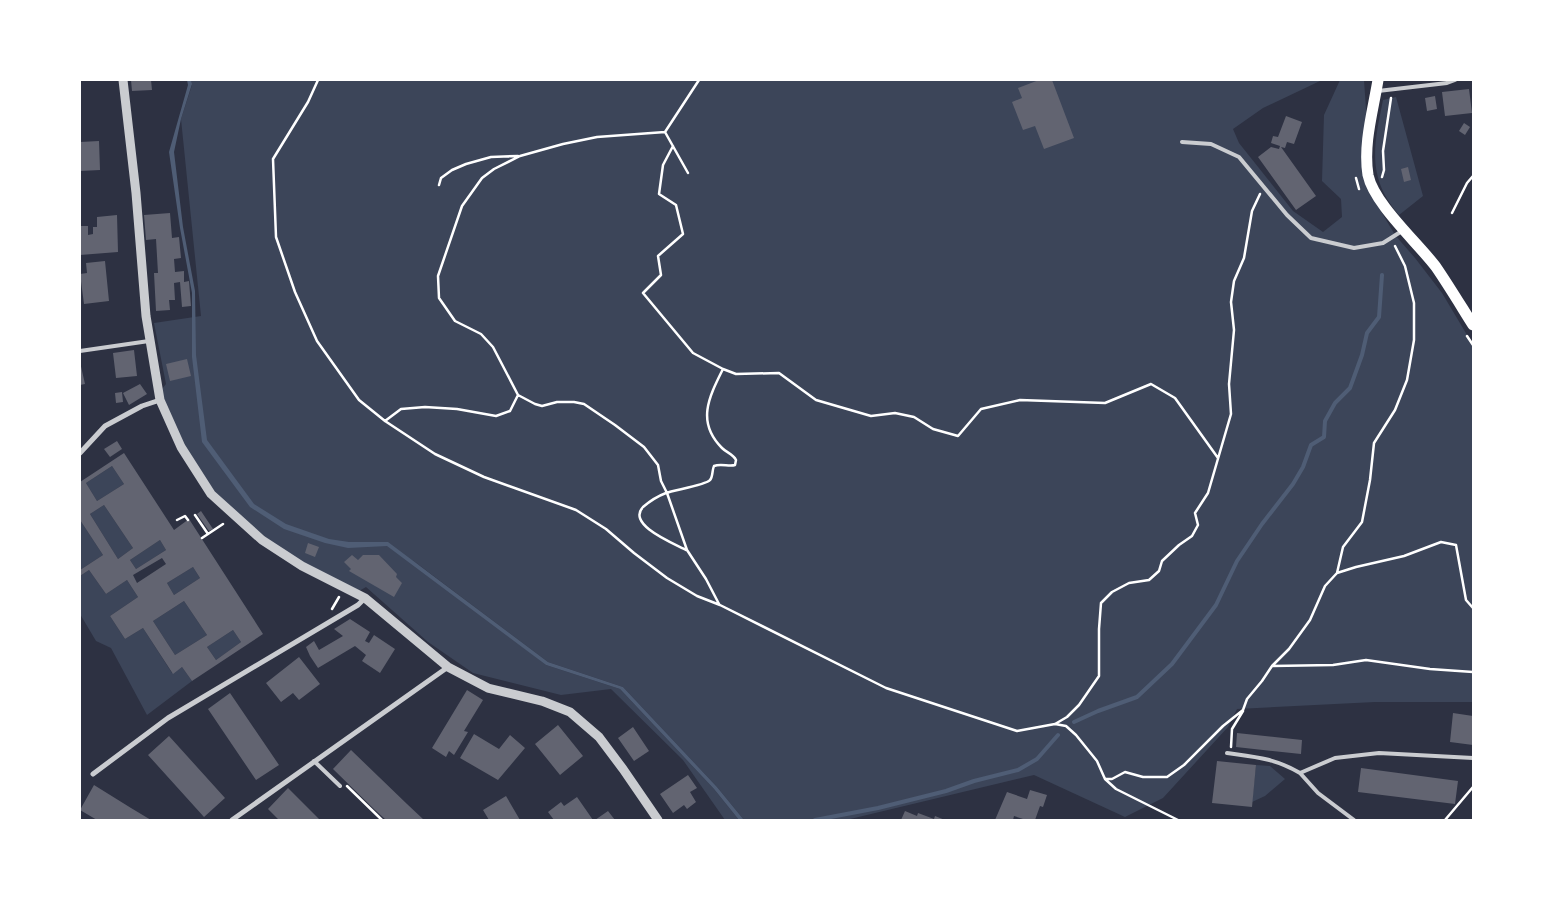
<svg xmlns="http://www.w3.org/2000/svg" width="1553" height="900" viewBox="0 0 1553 900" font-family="'Alegreya Sans',sans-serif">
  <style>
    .green { fill: #3c4559 }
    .water { fill: #4f5d75 }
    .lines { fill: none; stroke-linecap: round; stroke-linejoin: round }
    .stream { stroke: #4f5d75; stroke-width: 4 }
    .building { fill: #626471; fill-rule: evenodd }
    .path { stroke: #fff; stroke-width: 2.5 }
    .service { stroke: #caccd0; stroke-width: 4 }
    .minor { stroke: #caccd0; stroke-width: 5 }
    .tertiary { stroke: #caccd0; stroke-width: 9 }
    .primary { stroke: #fff; stroke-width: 11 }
  </style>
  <rect width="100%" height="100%" fill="#2d3142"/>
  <path class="green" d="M 191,80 L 1337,80 L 1320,81 L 1263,108 L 1233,129 L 1239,143 L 1293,211 L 1323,232 L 1342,217 L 1341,199 L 1322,181 L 1324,115 L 1340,80 L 1364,80 L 1372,196 L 1395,235 L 1415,258 L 1442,293 L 1473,345 L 1473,702 L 1375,702 L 1237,709 L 1228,727 L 1163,798 L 1125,817 L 1034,775 L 846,820 L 744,820 L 717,787 L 623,687 L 548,662 L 411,559 L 546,665 L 620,689 L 714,789 L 739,820 L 725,820 L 683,760 L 611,689 L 561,695 L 473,673 L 428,642 L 366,587 L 354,594 L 302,566 L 211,494 L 181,447 L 159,393 L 166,384 L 154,323 L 201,316 L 181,119 L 192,85 Z
    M 1396,97 L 1423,196 L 1399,215 C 1366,177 1374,145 1383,100 Z
    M 112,466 L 124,484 L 97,501 L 86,483 Z
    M 104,505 L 133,548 L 118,559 L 90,514 Z
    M 80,520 L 103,555 L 80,570 Z
    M 160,540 L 166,550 L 136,569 L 130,560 Z
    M 193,567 L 200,578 L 174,595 L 167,583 Z
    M 89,570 L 106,594 L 127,580 L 138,597 L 110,616 L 125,639 L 143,628 L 172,673 L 182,667 L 192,681 L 147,715 L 111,648 L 96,641 L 80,614 L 80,576 Z
    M 184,601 L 207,635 L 175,655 L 153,621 Z
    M 233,630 L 241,642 L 216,660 L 207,647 Z
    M 1256,765 L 1270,766 L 1285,779 L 1265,796 L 1252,802 Z"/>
  <path class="water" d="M 187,80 L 191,80 L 192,84 L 181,119 L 174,152 L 183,227 L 195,291 L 196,355 L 207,440 L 254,504 L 286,524 L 329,539 L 349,542 L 388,542 L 548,662 L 623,687 L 717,787 L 744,820 L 739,820 L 714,789 L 620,689 L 546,665 L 387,546 L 348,548 L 325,543 L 284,529 L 250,507 L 202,442 L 192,357 L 192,293 L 180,228 L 169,152 L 188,85 Z"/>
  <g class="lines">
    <path class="stream" d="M 1074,722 L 1098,711 L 1137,697 L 1172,664 L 1216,605 L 1237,561 L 1262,524 L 1293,484 L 1303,467 L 1311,445 L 1324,437 L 1325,421 L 1335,403 L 1350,388 L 1362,355 L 1367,333 L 1379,317 L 1382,275
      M 815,820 L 878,808 L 946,791 L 974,781 L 1018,770 L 1037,759 L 1058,735"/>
  </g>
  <path class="building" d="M 131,80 L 151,80 L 152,90 L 132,91 Z
    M 1039,80 L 1052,80 L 1074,138 L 1044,149 L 1035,126 L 1023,130 L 1012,102 L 1022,98 L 1018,88 Z
    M 1469,89 L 1472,113 L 1445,116 L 1442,92 Z
    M 1435,96 L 1437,109 L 1427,111 L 1425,98 Z
    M 1286,116 L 1302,122 L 1294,144 L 1287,142 L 1285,148 L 1281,147 L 1316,196 L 1296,210 L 1258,157 L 1271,147 L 1279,149 L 1280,146 L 1271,143 L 1273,136 L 1278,137 Z
    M 1464,123 L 1470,127 L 1465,135 L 1459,131 Z
    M 99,141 L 100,170 L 80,171 L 80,142 Z
    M 1408,167 L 1411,180 L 1404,182 L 1401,169 Z
    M 170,213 L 172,238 L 179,237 L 181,258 L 174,259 L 175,272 L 184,271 L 184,282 L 189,281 L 191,306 L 182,307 L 180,282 L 174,283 L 175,300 L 169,300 L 170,310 L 156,311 L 154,273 L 158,273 L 156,239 L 146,240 L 144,215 Z
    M 117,215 L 118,252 L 80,255 L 80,226 L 88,226 L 88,235 L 93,234 L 93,227 L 97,227 L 97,217 Z
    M 105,261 L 109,301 L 84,304 L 80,274 L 87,273 L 86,263 Z
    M 134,350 L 137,376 L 116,378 L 113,353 Z
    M 187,359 L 191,376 L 170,381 L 166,364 Z
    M 80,362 L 85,384 L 80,385 Z
    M 140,384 L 147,394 L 129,405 L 123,393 Z
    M 122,392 L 123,402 L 116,403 L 115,393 Z
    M 117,441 L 122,449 L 110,457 L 104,449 Z
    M 124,453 L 174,530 L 189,519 L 263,634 L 192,681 L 182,667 L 173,674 L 143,628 L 125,639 L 110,616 L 138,597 L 127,580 L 106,594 L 89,570 L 80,576 L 80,570 L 103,555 L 80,520 L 80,482 ZM 112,466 L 124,484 L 97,501 L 86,483 ZM 104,505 L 133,548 L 118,559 L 90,514 ZM 160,540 L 166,550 L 136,569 L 130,560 ZM 162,558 L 166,564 L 137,583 L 133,575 ZM 193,567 L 200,578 L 174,595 L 167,583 ZM 184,601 L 207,635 L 175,655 L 153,621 ZM 233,630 L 241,642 L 216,660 L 207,647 Z
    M 201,511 L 213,529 L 209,531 L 197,514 Z
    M 308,543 L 319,547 L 315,557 L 305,553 Z
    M 352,555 L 358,560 L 363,555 L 379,555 L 397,574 L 396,577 L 402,583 L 394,597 L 349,571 L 351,569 L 344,562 Z
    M 350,619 L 370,632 L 365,641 L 369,643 L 374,635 L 395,649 L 380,673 L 362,661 L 366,655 L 355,646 L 318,668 L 310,656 L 306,647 L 314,641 L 319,650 L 343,636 L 334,629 Z
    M 299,657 L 320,684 L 299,700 L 293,693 L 281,702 L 266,683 Z
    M 467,690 L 483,700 L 464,731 L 468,732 L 454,755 L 449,751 L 446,757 L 432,748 Z
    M 230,693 L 279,765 L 256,780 L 208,709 Z
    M 1453,713 L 1473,716 L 1473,745 L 1450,742 Z
    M 558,725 L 583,756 L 560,775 L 535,744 Z
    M 633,727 L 649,751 L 634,761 L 618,738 Z
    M 1237,733 L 1302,740 L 1301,754 L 1236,747 Z
    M 474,734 L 499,749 L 510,735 L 525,748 L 498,780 L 460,758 Z
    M 169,736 L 225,798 L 204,817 L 148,755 Z
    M 351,750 L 407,804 L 424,820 L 386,820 L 375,810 L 333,769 Z
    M 1217,761 L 1256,765 L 1252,807 L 1212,803 Z
    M 1361,768 L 1458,781 L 1455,804 L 1358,792 Z
    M 688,775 L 697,788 L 690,792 L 696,802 L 687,809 L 684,805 L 673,813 L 660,794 Z
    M 94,785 L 131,808 L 151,820 L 97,820 L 80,810 Z
    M 288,788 L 320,820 L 279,820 L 268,809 Z
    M 1030,790 L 1047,795 L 1043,807 L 1040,806 L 1035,820 L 1026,820 L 1014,816 L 1013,820 L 995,820 L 1007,792 L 1027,799 Z
    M 506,796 L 520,820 L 489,820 L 483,810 Z
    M 577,797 L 593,820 L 554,820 L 548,812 L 561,802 L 564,806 Z
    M 608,811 L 615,820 L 595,820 Z
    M 905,811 L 917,816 L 918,813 L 934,819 L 935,816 L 945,820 L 901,820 Z"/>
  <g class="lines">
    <path class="path" d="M 318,80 L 308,102 L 273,159 L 276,237 L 295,292 L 317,341 L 359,400 L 385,421 L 435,454 L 484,477 L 576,510 L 606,529 L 634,553 L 667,578 L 697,596 L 720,605 L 886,688 L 1017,731 L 1055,724 L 1066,726 L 1076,735 L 1097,761 L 1105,779 L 1116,789 L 1178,820
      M 665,132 L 597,137 L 563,144 L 520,156 L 494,169 L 482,178 L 462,206 L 438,276 L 439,298 L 455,321 L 481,334 L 493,347 L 518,395 L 535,404 L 542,406 L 557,402 L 574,402 L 584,404 L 615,425 L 644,447 L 658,465 L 661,481 L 667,493 L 687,550 L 706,579 L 719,604
      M 665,132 L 699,80
      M 665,132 L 688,173
      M 673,146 L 663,165 L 659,194 L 676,205 L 683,234 L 658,256 L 661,275 L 643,293 L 693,353 L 723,369 L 736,374 L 779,373 L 816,400 L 871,416 L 895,413 L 914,417 L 933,429 L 958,436 L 981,409 L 1020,400 L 1105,403 L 1151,384 L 1175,398 L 1218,458
      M 1382,177 L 1384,170 L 1383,151 L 1391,98
      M 1356,178 L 1359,189
      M 439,185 L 441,178 L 452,170 L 466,164 L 491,157 L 518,156
      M 1452,213 L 1467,183 L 1473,176
      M 1467,336 L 1473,345
      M 385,421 L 401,409 L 425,407 L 457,409 L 496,416 L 510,411 L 518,395
      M 195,515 L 208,534
      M 177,520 L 185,516 L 188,520
      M 202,538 L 223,524
      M 686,550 C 675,544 626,525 643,507 C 650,501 658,496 666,493 C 674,490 706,485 710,480 C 713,477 712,470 714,466 C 721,463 729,467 735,465 L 736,460 C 733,454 727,453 722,448 C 696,422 709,397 723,369
      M 1337,573 L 1343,547 L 1362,522 L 1370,480 L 1374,443 L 1395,410 L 1407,380 L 1414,340 L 1414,303 L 1405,266 L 1395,246
      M 1473,608 L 1466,600 L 1456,545 L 1441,542 L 1404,556 L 1356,567 L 1337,573 L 1325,586 L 1310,620 L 1289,649 L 1272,666 L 1333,665 L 1366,660 L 1430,669 L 1473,672
      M 332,609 L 339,597
      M 1055,724 L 1067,717 L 1079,705 L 1099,676 L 1099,629 L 1101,603 L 1112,592 L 1129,583 L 1149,580 L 1159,571 L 1162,561 L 1179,545 L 1192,536 L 1198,525 L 1195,513 L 1208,493 L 1231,414 L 1229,384 L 1234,330 L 1231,302 L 1234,281 L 1244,258 L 1252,211 L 1260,194
      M 1231,747 L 1232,729 L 1243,711
      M 1106,779 L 1112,779 L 1125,772 L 1143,777 L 1167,777 L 1184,765 L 1223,726 L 1243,710 L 1247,699 L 1262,681 L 1272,666
      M 347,786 L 382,820
      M 1445,820 L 1473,787"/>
    <path class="service" d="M 1378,91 L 1447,83 L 1455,80
      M 1182,142 L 1211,144 L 1239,157 L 1287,215 L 1311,238 L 1354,248 L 1383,243 L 1402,231
      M 80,351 L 149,341
      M 1227,753 C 1256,757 1274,758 1300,773
      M 314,761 L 340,786
      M 1354,820 L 1318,793 L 1300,773 L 1335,758 L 1379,753 L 1473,758"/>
    <path class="minor" d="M 80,453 L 105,426 L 142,406 L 160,400
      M 93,774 L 168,718 L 358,605 L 365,598
      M 232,820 L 448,667"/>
    <path class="tertiary" d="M 123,80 L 136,193 L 146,316 L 160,400 L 181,447 L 211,494 L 262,540 L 302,566 L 365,598 L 448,667 L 488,688 L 542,701 L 570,712 L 599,737 L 623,769 L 658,820"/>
    <path class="primary" d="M 1378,80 C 1373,111 1363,144 1368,175 C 1374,204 1418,243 1436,267 C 1449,286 1461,306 1473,325"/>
  </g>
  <rect width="1553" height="900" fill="none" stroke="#ffffff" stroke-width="162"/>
</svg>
